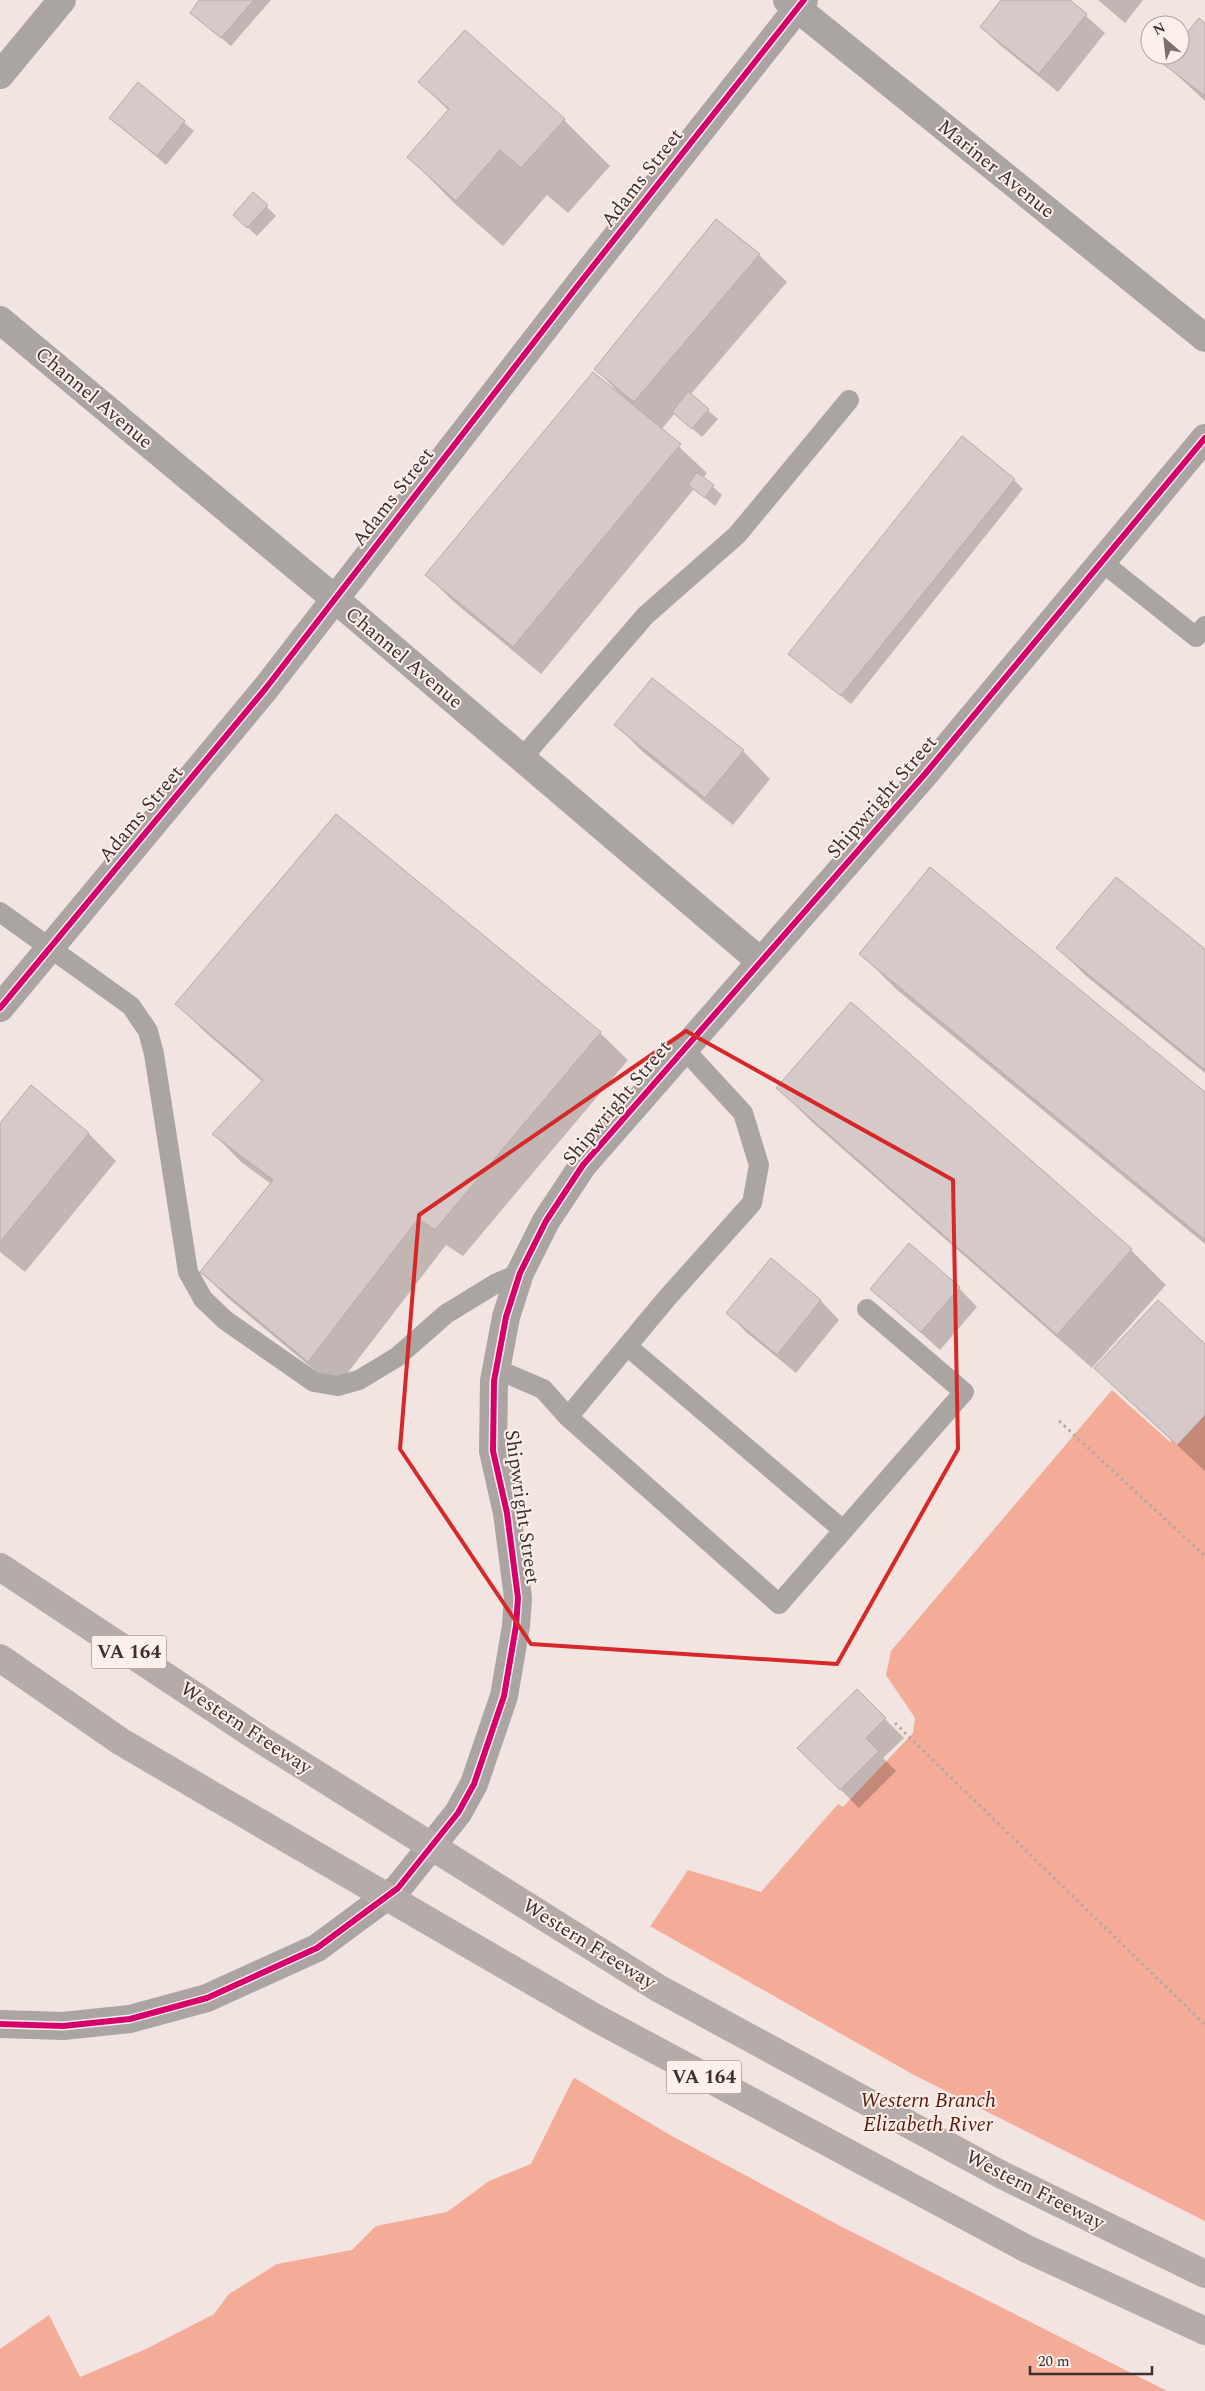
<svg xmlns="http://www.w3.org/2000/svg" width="1205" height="2391" viewBox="0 0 1205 2391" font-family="Spectral,serif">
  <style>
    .water { fill: #f4ab97 }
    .pier { fill: #f2e4e0 }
    .shadow { fill: #0003 }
    .building { fill: #d5cac7; stroke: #b5aaa7 }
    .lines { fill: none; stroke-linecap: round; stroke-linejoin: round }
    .path { stroke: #b1a8a7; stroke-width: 3; stroke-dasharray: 2.5 4; stroke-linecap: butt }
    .lane { stroke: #aaa4a3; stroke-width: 20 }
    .street { stroke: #aaa4a3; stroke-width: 28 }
    .highway { stroke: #b5aba9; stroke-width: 28 }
    .highway-bridge { stroke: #b5aba9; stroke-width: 28 }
    .cycleway-casing { stroke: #ffefeb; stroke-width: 9 }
    .cycleway { stroke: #d6006c; stroke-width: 6 }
    .marked { fill: none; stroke: #d62828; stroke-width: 4; stroke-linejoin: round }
    .labels { text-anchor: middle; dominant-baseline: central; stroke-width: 4; stroke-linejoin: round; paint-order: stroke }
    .shield { fill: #ffefeb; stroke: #766a67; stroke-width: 1 }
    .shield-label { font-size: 19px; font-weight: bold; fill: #3b312f }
    .street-label { font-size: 20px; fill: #3b312f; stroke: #ffefeb }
    .water-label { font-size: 21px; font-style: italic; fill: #571b0a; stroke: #ffefeb }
  </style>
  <rect width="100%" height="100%" fill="#f2e4e0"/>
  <path class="water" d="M 1112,1390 L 1170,1442 L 1205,1403 L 1205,2391 L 0,2391 L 0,2349 L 49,2315 L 80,2377 L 146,2349 L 214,2314 L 229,2294 L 277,2264 L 352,2250 L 376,2226 L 447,2212 L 489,2181 L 531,2164 L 645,1934 L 688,1870 L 761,1892 L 838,1804 L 843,1807 L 913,1733 L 915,1718 L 886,1675 L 891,1651 Z"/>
  <path class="pier" d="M 648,1925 L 914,2075 L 1205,2221 L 1205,2391 L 1167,2391 L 842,2227 L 670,2135 L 571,2076 Z"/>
  <path class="shadow" d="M 200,0 L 271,0 L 231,46 L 191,13 Z
    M 1002,0 L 1068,0 L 1105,33 L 1058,92 L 1000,45 L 981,27 Z
    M 1098,0 L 1143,0 L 1125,23 Z
    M 1205,24 L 1205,101 L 1164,63 L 1171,55 L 1180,55 L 1180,43 Z
    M 420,82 L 564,120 L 610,166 L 568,213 L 547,195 L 503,246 L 454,203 L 409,157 L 449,111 Z
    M 138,84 L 194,131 L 166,165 L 111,118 Z
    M 254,194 L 276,216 L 257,236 L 244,224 Z
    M 717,221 L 759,255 L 787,282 L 690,395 L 718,419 L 702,437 L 675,413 L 661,430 L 707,473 L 703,478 L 722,495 L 715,506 L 694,489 L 541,674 L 454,602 L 426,574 L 618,392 L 596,369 Z
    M 1014,480 L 1023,489 L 851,704 L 790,654 Z
    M 653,680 L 743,751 L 770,779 L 733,825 L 643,752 L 616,725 Z
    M 336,816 L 600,1033 L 628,1060 L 463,1256 L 446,1245 L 336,1388 L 229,1299 L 201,1272 L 271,1184 L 241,1162 L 214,1134 L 263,1082 L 204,1031 L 177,1004 Z
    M 1058,948 L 1205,950 L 1205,1073 L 1085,975 Z
    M 861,954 L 1205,1094 L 1205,1244 L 896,989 Z
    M 851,1004 L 1131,1250 L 1166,1285 L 1092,1368 L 812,1122 L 778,1088 Z
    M 32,1087 L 89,1134 L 116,1161 L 25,1272 L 0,1252 L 0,1124 Z
    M 771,1260 L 821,1301 L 839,1320 L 796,1373 L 746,1332 L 728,1313 Z
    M 959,1288 L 977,1307 L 940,1350 L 872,1289 Z
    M 1205,1345 L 1205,1471 L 1123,1395 Z
    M 857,1691 L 904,1738 L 883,1758 L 896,1771 L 859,1808 L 799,1748 Z"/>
  <path class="building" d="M 254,0 L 221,38 L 190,13 L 199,0 Z
    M 1001,0 L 1070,0 L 1087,14 L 1039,74 L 980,27 Z
    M 1199,18 L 1205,23 L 1205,96 L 1162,63 L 1169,55 L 1180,55 L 1180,41 Z
    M 465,30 L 565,119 L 521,168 L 500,150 L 456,201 L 407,157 L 449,109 L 418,82 Z
    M 138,82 L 185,121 L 157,156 L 109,118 Z
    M 253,192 L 268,205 L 247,228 L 233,215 Z
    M 716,219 L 760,254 L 634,402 L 594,369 Z
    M 593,372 L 681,444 L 513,647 L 425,575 Z
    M 688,391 L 709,409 L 692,429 L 672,412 Z
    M 962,436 L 1015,479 L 841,696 L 788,654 Z
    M 697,472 L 714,485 L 705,498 L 688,485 Z
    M 652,678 L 744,750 L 705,798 L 614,725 Z
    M 336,814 L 601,1032 L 435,1230 L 418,1219 L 308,1362 L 200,1272 L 273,1180 L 212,1134 L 263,1080 L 175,1004 Z
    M 930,867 L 1205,1092 L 1205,1240 L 859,954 Z
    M 1116,877 L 1205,949 L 1205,1070 L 1056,948 Z
    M 851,1002 L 1132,1249 L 1057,1335 L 776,1088 Z
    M 31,1085 L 89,1133 L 0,1242 L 0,1123 Z
    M 909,1243 L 960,1287 L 921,1332 L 870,1289 Z
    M 771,1258 L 821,1300 L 777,1355 L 726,1313 Z
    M 1158,1300 L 1205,1344 L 1205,1415 L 1177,1445 L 1094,1368 Z
    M 857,1689 L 886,1718 L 866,1738 L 879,1751 L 840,1790 L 797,1748 Z"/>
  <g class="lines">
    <path class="path" d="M 1059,1421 L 1205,1556
      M 895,1723 L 1205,2025"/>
    <path class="lane" d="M 1102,562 L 1196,637 L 1205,626
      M 522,758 L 646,615 L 737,535 L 849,400
      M 0,912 L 131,1006 L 148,1031 L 154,1054 L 188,1272 L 203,1299 L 225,1320 L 314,1382 L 337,1386 L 359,1380 L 397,1357 L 446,1314 L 495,1284 L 520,1273
      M 627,1346 L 843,1530
      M 496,1369 L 543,1389 L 568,1417 L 779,1604 L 964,1392 L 867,1309
      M 568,1417 L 667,1298 L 752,1203 L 759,1165 L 743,1113 L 684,1049"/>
    <path class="street" d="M 787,0 L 1205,338
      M 0,75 L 62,0
      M 0,320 L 335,599 L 760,961
      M 0,1008 L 266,688 L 579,284 L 804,0
      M 0,2024 L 63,2026 L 130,2019 L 207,1998 L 317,1948 L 398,1888 L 458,1813 L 474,1784 L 504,1696 L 516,1626 L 518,1598 L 507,1513 L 493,1451 L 494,1381 L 506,1317 L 520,1273 L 546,1221 L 583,1165 L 925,774 L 1205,438"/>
    <path class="highway" d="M 0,1567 L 257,1737
      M 0,1658 L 120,1741 L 217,1798"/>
    <path class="highway-bridge" d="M 257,1737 L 658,1988 L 1002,2175 L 1205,2274
      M 217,1798 L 594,2017 L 1027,2249 L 1205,2331"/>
    <g class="cycleway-casing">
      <path id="cycleway" d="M 0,1008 L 266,688 L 579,284 L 804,0
        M 0,2024 L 63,2026 L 130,2019 L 207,1998 L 317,1948 L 398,1888 L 458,1813 L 474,1784 L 504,1696 L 516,1626 L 518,1598 L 507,1513 L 493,1451 L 494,1381 L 506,1317 L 520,1273 L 546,1221 L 583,1165 L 925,774 L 1205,438"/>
    </g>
    <use href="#cycleway" class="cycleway"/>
  </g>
  <path class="marked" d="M 686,1031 L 953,1180 L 958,1449 L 837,1664 L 531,1644 L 400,1449 L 419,1215 Z"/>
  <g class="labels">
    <g class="shield">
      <rect x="91.5" y="1635.5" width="75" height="33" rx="4"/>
      <rect x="666.5" y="2060.5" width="75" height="33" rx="4"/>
    </g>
    <g class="shield-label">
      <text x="129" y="1652">VA 164</text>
      <text x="704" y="2077">VA 164</text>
    </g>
    <g class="street-label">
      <text transform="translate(996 169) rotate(39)">Mariner Avenue</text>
      <text transform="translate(642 178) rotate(-52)">Adams Street</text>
      <text transform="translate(94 398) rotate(40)">Channel Avenue</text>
      <text transform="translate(393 497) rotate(-52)">Adams Street</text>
      <text transform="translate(404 658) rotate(40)">Channel Avenue</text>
      <text transform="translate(882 797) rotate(-49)">Shipwright Street</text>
      <text transform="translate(141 814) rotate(-50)">Adams Street</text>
      <text transform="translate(617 1103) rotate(-50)">Shipwright Street</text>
      <text transform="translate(522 1507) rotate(82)">Shipwright Street</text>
      <text transform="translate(246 1728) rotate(33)">Western Freeway</text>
      <text transform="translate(589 1944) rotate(32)">Western Freeway</text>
      <text transform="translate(1035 2190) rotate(27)">Western Freeway</text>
    </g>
    <g class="water-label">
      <text x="928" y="2101">Western Branch<tspan x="928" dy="24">Elizabeth River</tspan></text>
    </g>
  </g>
  <g transform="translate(1165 40) rotate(332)"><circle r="24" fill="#ffefeb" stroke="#b1a3a0"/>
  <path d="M0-4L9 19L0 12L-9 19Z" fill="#7b706d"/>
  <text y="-8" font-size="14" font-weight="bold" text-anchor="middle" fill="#3b312f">N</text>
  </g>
  <path d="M1030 2366v8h122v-8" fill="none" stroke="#3b312f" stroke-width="2.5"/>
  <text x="1038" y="2366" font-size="15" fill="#3b312f" stroke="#ffefeb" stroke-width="4" paint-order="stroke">20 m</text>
</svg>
